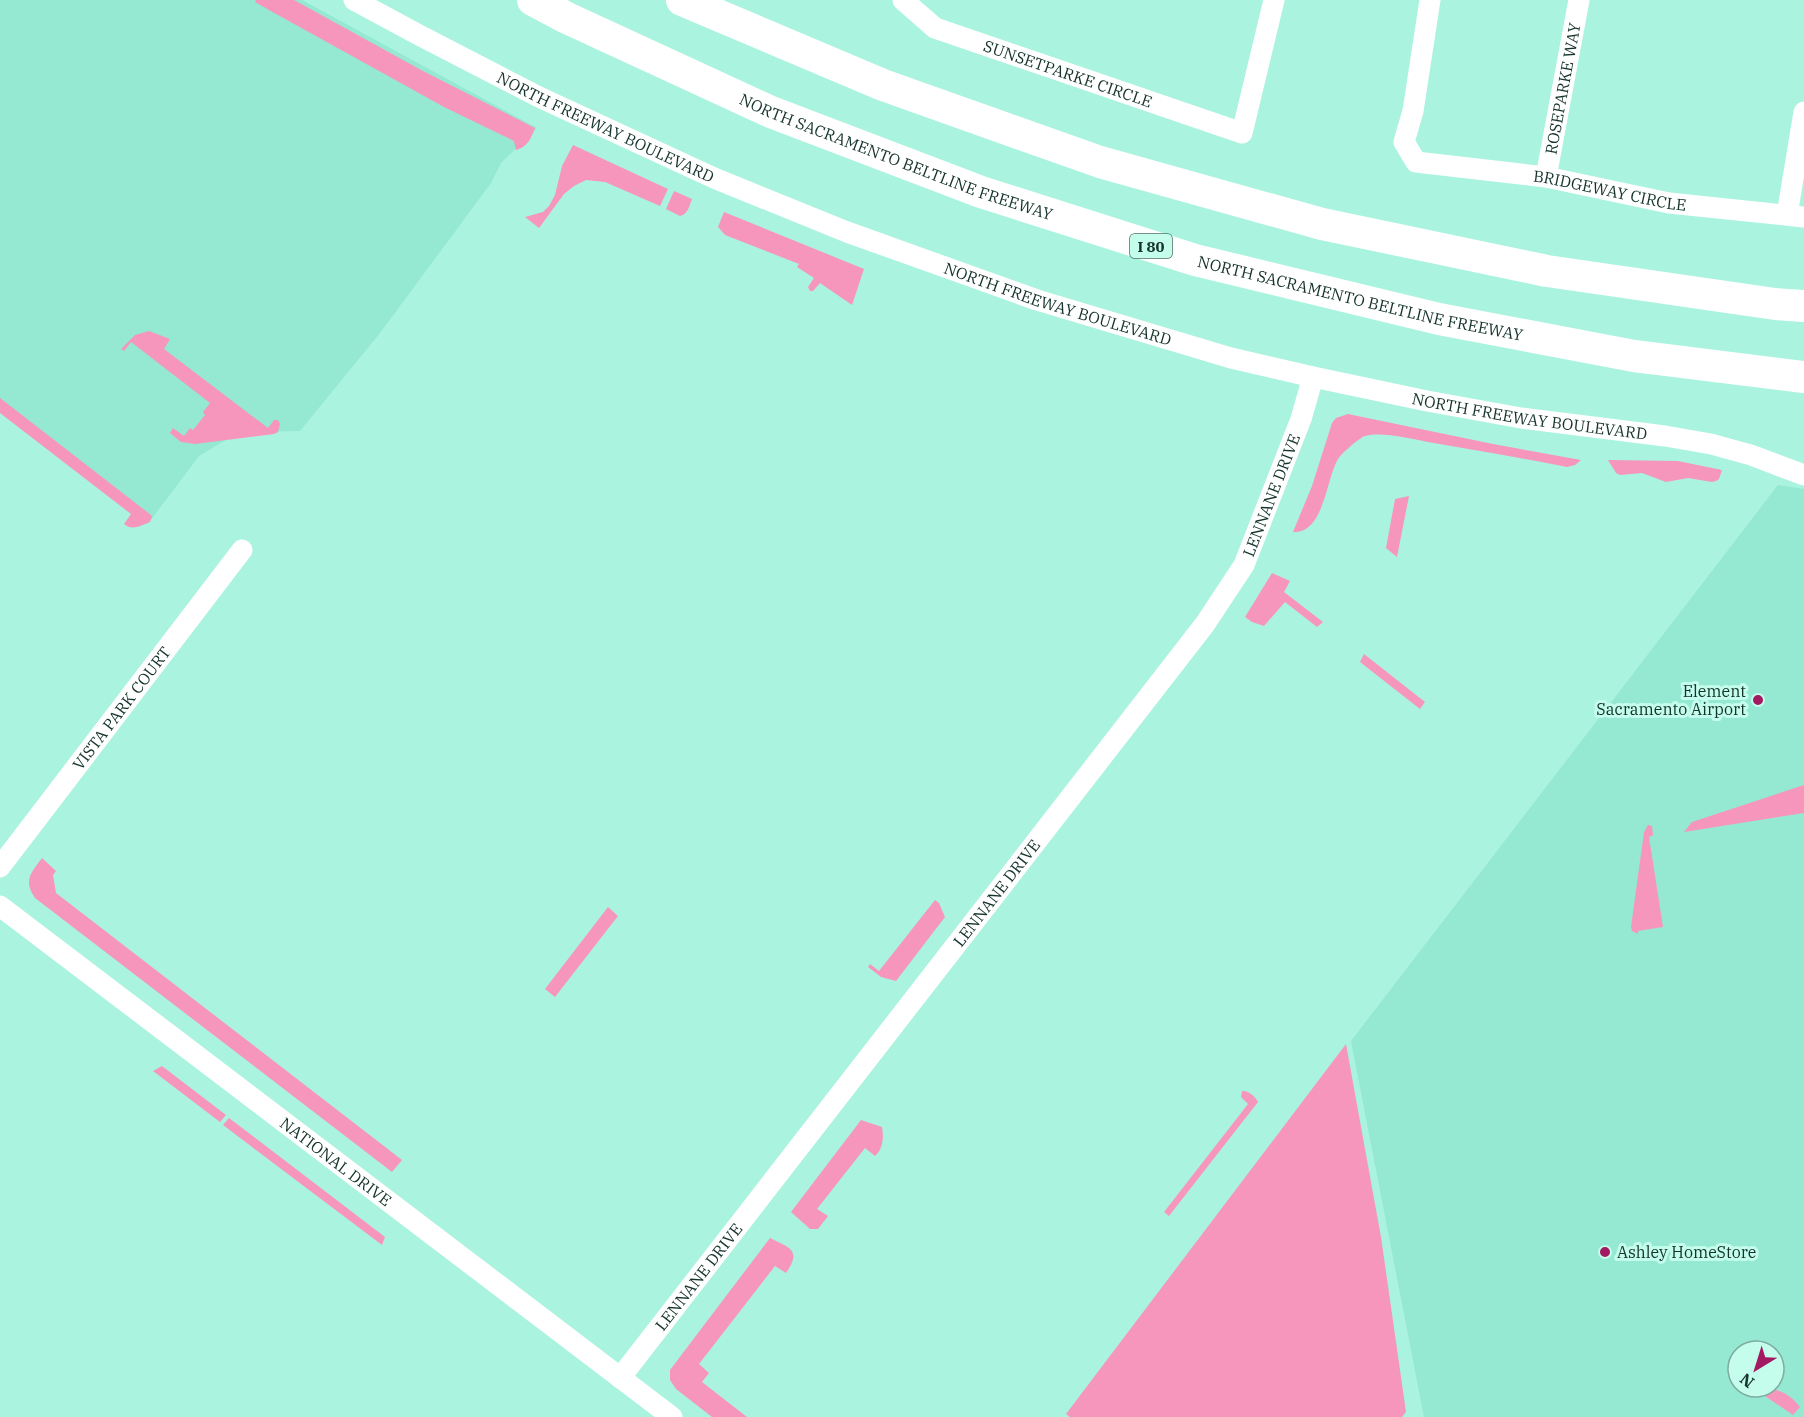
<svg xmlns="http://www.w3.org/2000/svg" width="1804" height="1417" viewBox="0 0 1804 1417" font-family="'IBM Plex Serif',serif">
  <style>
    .built { fill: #95e8d1; fill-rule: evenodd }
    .green { fill: #f796bc }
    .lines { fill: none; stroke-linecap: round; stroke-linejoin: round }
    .minor { stroke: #fff; stroke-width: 21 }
    .highway { stroke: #fff; stroke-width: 32 }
    .poi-dot { fill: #a31a62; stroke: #c4fdec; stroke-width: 2 }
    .labels { text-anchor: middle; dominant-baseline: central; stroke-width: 6; stroke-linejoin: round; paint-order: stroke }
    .shield { fill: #c4fdec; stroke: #4a7066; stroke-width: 1.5 }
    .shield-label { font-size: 15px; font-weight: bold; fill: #15332c }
    .street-label { font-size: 16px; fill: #15332c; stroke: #c4fdec }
    .poi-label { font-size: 16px; fill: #15332c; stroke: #c4fdec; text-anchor: end }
  </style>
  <rect width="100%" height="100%" fill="#aaf3df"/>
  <path class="built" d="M 0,0 L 302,0 L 537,128 L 501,163 L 491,183 L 380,333 L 300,431 L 239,432 L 199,456 L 150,521 L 0,406 Z
    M 1778,485 L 1804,489 L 1804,1417 L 1424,1417 L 1351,1041 ZM 1738,1351 L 1774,1351 L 1774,1387 L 1738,1387 Z"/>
  <path class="green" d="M 256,0 L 294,0 L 423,71 L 535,128 C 531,138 528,147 516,150 L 514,141 L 444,107 L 269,10 L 255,2 Z
    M 573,145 L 668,189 L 660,206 L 605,182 L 586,180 L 574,186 L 564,194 L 539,228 L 525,217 L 543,212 L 549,206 L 555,195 L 562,166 Z
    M 674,191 L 692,199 C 689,207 688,214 680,216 L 666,209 Z
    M 724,212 L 864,269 L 852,305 L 820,283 L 813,291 L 810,291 L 808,287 L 814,278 L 797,267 L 799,264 L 725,235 L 718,227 Z
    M 149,331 L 170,339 L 164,349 L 268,428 L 274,420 L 278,420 L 280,424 L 278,432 L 274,434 L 195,444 L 181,442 L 170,433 L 173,428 L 184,436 L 190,428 L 193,430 L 205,415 L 203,412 L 210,403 L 131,342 L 124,351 L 121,349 L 135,335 Z
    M 0,398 L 151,515 L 152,517 L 150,522 C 140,526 132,531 124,524 L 131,514 L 0,413 Z
    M 1348,414 L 1493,444 L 1581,460 L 1575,465 L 1567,467 C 1521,458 1475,450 1428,442 C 1415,439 1377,431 1365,436 C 1359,438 1341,454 1338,459 C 1326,479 1324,534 1293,532 L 1312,486 L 1332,423 L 1336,418 Z
    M 1608,460 L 1678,461 L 1722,470 L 1719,479 L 1716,481 L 1712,482 L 1688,478 L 1666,482 L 1642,473 L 1620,475 L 1616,473 Z
    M 1409,496 L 1397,557 L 1386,548 L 1395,499 Z
    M 1272,573 L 1290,581 L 1284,592 L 1323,622 L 1317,627 L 1285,602 L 1264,626 L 1252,622 L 1245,617 Z
    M 1364,654 L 1425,702 L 1420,709 L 1360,662 Z
    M 1804,785 L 1804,813 L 1684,832 L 1692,822 Z
    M 1648,825 L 1652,826 L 1653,835 L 1649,837 L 1663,927 L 1638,931 L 1638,934 L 1632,931 L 1631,927 L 1644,832 Z
    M 42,858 L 56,871 L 53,875 L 56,893 L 402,1160 L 392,1172 L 35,898 C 23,880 31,873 42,858 Z
    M 935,900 L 939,903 L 945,917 L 896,981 L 881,977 L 868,967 L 870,964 L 879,971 Z
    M 608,907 L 618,916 L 555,997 L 545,989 Z
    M 1346,1044 L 1381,1237 L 1406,1412 L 1402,1417 L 1070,1417 L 1066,1414 Z
    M 162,1066 L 226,1115 L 220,1122 L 153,1071 Z
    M 1242,1091 C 1248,1090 1256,1097 1258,1102 L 1169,1216 L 1164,1212 L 1248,1104 L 1241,1097 Z
    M 229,1118 L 385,1237 L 382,1245 L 223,1125 Z
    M 861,1120 L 882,1127 C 884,1137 883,1149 875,1156 L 865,1148 L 817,1209 L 828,1216 L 818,1229 L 810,1229 L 791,1212 Z
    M 770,1238 C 790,1248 802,1250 786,1273 L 775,1266 L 699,1364 L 709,1373 L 702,1382 L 747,1417 L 712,1417 L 676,1389 L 670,1380 L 670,1370 Z
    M 1754,1387 C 1773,1387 1788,1391 1800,1407 L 1793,1415 L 1756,1390 Z"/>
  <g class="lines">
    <g class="minor">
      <path id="s1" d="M 354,0 L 419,35 L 539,97 L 714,178 L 847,232 L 1037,300 L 1231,358 L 1313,377 L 1427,401 L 1521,418 L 1665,436 L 1711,444 L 1751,455 L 1804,475"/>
      <path id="s2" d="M 903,0 L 935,28 L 1242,133 L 1274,0"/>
      <path id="s3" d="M 1430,0 L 1413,111 L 1404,142 L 1416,162 L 1546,177 L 1669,203 L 1804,217"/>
      <path id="s4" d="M 1546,177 L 1579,0"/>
      <path d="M 1787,215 L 1804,112"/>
      <path id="s5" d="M 0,867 L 242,550"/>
      <path id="s6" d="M 0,906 L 672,1417"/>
      <path id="s7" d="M 620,1378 L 1205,624 L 1244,565 L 1301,419 L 1313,377"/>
    </g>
    <g class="highway">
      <path id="s8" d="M 533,0 L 567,18 L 771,112 L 981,192 L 1195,260 L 1439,319 L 1634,356 L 1804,377"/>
      <path d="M 682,0 L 883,85 L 1100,162 L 1322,224 L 1547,271 L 1775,304 L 1804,306"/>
    </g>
  </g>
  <g class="poi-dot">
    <circle cx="1758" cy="700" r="6"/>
    <circle cx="1605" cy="1252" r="6"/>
  </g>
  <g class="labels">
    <rect class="shield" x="1130" y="234" width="42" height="24" rx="4.5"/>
    <g class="shield-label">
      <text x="1151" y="246">I 80</text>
    </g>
    <g class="street-label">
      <text stroke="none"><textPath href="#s2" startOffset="183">SUNSETPARKE CIRCLE</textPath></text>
      <text stroke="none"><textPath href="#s4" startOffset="90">ROSEPARKE WAY</textPath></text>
      <text stroke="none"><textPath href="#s1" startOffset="282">NORTH FREEWAY BOULEVARD</textPath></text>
      <text stroke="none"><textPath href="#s8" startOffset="396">NORTH SACRAMENTO BELTLINE FREEWAY</textPath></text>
      <text stroke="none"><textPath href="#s3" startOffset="364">BRIDGEWAY CIRCLE</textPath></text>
      <text stroke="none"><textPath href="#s8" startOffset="882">NORTH SACRAMENTO BELTLINE FREEWAY</textPath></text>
      <text stroke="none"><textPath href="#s1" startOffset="768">NORTH FREEWAY BOULEVARD</textPath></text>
      <text stroke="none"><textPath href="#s1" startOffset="1254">NORTH FREEWAY BOULEVARD</textPath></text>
      <text stroke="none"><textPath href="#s7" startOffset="1100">LENNANE DRIVE</textPath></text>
      <text stroke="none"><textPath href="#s5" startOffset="200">VISTA PARK COURT</textPath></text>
      <text stroke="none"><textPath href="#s7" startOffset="614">LENNANE DRIVE</textPath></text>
      <text stroke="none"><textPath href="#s6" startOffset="422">NATIONAL DRIVE</textPath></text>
      <text stroke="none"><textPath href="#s7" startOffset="128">LENNANE DRIVE</textPath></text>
    </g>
    <g class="poi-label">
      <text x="1746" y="691">Element<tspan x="1746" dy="18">Sacramento Airport</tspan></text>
      <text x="1617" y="1252" text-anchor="start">Ashley HomeStore</text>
    </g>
  </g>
  <g transform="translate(1756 1369) rotate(218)"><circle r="28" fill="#c4fdec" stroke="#7eac9f" stroke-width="1.5"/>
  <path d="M0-4.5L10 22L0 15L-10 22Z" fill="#a31a62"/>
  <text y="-9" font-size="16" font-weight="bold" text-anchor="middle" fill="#15332c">N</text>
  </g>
</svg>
